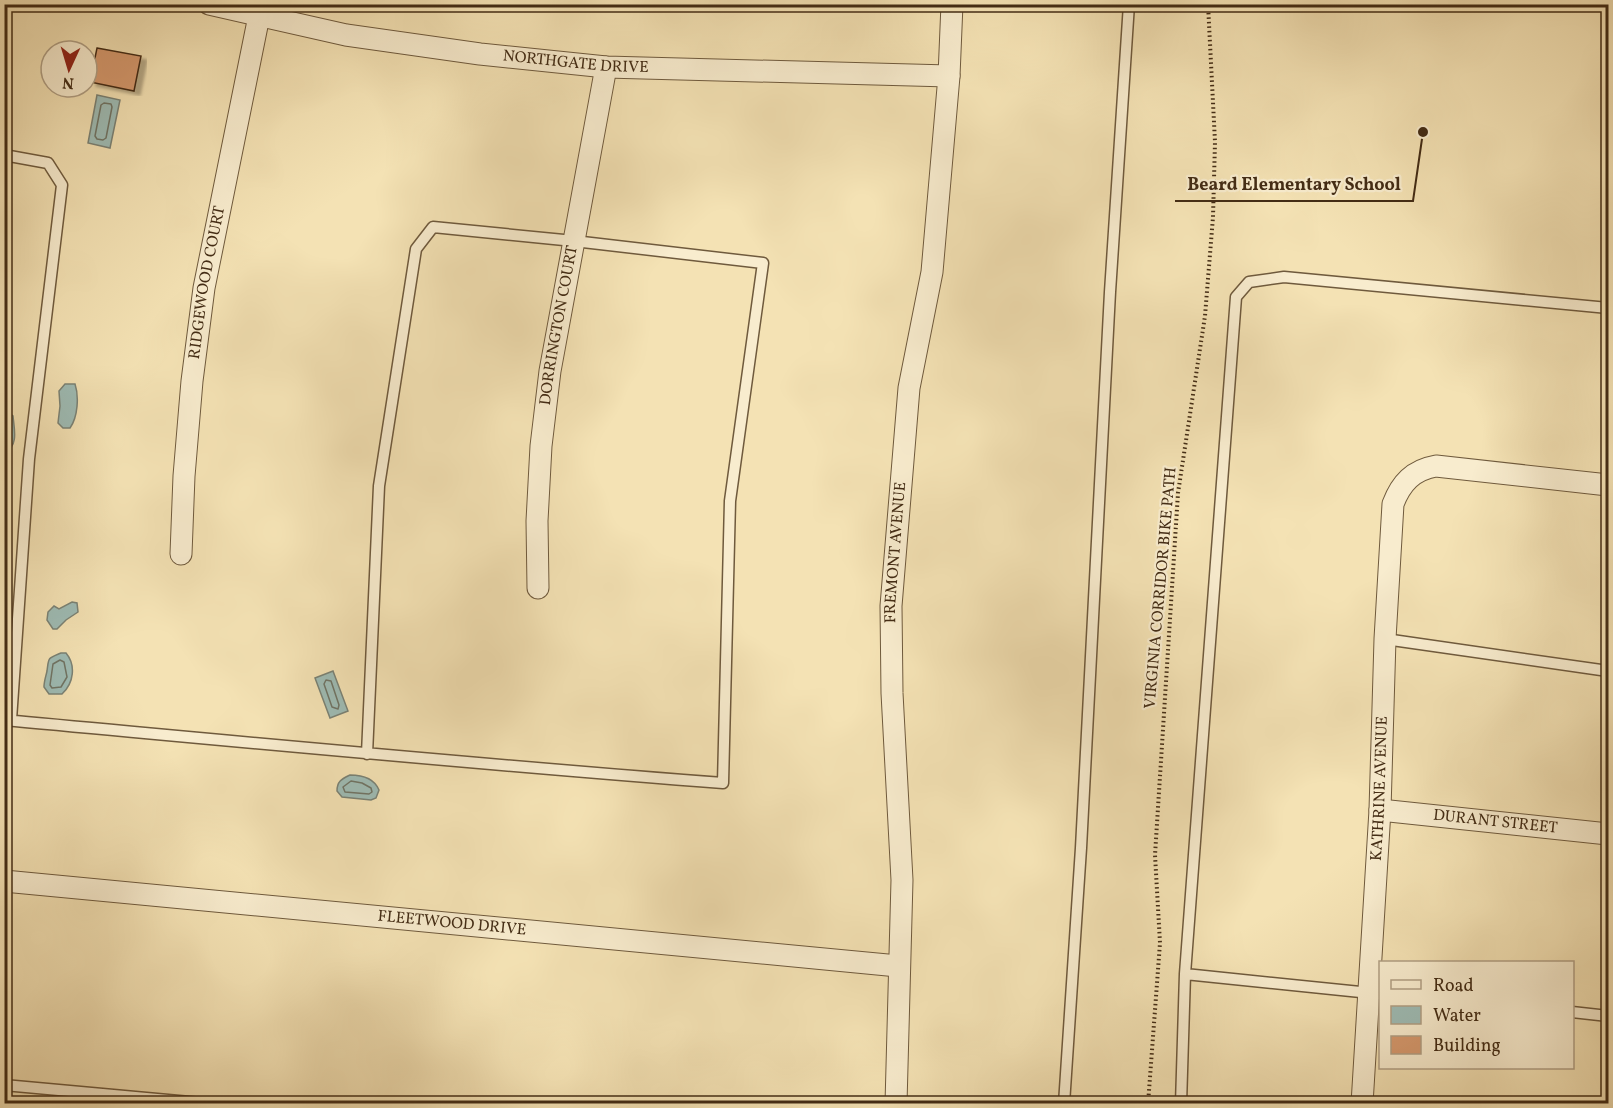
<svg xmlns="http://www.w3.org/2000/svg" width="1613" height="1108" viewBox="0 0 1613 1108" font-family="Vollkorn,serif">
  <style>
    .water { fill: #9ebcb5; stroke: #7a8275; stroke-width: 1.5 }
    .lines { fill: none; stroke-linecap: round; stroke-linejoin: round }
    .shore { stroke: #707465; stroke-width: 1.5 }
    .building { fill: #d5996e; stroke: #432c15; stroke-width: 1.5; filter: url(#shadow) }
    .lane-casing { stroke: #6f5a3d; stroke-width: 13 }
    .street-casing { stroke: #6f5a3d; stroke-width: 23 }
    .path { stroke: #432c15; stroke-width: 4; stroke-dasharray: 1.5 3; stroke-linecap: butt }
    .lane { stroke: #f8ecce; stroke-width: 10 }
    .street { stroke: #f8ecce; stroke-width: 21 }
    .labels { text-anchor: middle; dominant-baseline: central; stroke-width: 4.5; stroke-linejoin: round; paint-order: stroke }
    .street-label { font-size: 16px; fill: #432c15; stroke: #f8ecce }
    .leader { fill: none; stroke: #432c15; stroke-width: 2 }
    .callout-dot { fill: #432c15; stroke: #f8ecce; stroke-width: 2 }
    .callout-label { font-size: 18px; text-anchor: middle; font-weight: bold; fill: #432c15; stroke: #f8ecce; stroke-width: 4.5; stroke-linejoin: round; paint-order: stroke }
  </style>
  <defs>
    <filter id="shadow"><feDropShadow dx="6" dy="4" stdDeviation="1.5" flood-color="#0004"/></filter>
  </defs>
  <rect width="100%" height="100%" fill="#f4e2b4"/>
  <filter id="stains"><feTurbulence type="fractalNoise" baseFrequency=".00333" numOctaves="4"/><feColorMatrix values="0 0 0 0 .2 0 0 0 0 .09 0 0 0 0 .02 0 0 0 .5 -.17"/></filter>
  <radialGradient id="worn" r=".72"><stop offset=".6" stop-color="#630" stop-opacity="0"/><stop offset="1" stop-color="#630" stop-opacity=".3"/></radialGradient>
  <path class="water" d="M 97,95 L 120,100 L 110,148 L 88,143 Z
    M 65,384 L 75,384 C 79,396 78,417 70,428 L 63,428 L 58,423 L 60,406 L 59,391 Z
    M 5,410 L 13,416 C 14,428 19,446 5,452 Z
    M 72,602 L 77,603 L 78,612 L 66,620 L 57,629 L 53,629 L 47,620 L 48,612 L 54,606 L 59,609 Z
    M 61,653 L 66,653 C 76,665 74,683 62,694 L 49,694 L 44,687 C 44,681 46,676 47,671 C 49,657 47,659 61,653 Z
    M 333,671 L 348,711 L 330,718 L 315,678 Z
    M 350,775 C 362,775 374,778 379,790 L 376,798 L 371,800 L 342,797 L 337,791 C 337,781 342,779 350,775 Z"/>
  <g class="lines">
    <path class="shore" d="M 104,103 L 111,104 L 112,107 L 106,138 L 103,140 L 97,139 L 95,136 L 101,105 Z
      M 60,660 L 64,662 L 67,677 L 61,687 L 52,688 L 50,685 L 53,664 Z
      M 326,680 L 331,681 L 339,705 L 338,709 L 332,707 L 324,684 Z
      M 351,781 L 362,783 L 371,788 L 372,792 L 369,794 L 345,792 L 343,787 Z"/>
  </g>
  <path class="building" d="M 97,48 L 141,56 L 134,91 L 90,82 Z"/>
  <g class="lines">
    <g class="lane-casing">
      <path id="lane" d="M 4,155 L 48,163 L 62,185 L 29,459 L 11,720
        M 1385,639 L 1608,671
        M 4,720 C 244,742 483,765 723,783 L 730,501 L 763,263 L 574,241 L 433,227 L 416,249 L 379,486 L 367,754
        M 1185,974 L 1380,994
        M 1572,1012 L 1608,1016
        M 4,1085 L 212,1104
        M 1064,1104 L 1081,848 L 1110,292 L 1129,4
        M 1181,1104 L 1185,974 L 1236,297 L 1249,282 L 1284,277 L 1608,308"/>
    </g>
    <g class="street-casing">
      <g id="street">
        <path id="s1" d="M 209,4 L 346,35 L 480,54 L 606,67 L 949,76"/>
        <path id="s2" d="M 181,554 L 184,476 L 192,381 L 204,288 L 259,16"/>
        <path id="s3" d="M 538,588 L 537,521 L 541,446 L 550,371 L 606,67"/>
        <path id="s4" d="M 1380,810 L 1608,834"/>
        <path id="s5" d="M 4,881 L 898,966"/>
        <path id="s6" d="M 896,1104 L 902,880 L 892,693 L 891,606 L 909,388 L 932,272 L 949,76 L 952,4"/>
        <path id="s7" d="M 1362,1104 L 1380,810 L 1385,639 L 1393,504 C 1401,483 1413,470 1436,466 L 1608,485"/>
      </g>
    </g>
    <path class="path" d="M 1148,1104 L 1160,943 L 1155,855 L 1178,493 L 1205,316 L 1213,217 L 1215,142 L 1208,4"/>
    <use href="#lane" class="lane"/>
    <use href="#street" class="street"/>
  </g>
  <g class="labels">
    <g class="street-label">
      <text stroke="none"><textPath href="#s1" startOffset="372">NORTHGATE DRIVE</textPath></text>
      <text stroke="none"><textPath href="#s2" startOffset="273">RIDGEWOOD COURT</textPath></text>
      <text stroke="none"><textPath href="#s3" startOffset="264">DORRINGTON COURT</textPath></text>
      <text stroke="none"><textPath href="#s6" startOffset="552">FREMONT AVENUE</textPath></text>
      <text transform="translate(1161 588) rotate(-85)">VIRGINIA CORRIDOR BIKE PATH</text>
      <text stroke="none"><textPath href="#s7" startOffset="316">KATHRINE AVENUE</textPath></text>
      <text stroke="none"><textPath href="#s4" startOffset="116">DURANT STREET</textPath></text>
      <text stroke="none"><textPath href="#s5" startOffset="450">FLEETWOOD DRIVE</textPath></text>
    </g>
  </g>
  <path class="leader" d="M1423 132L1413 201H1175"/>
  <circle class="callout-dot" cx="1423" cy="132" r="6"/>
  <g class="callout-label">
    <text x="1294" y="190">Beard Elementary School</text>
  </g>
  <rect width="1613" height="1108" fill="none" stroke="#f4e2b4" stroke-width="24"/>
  <rect x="6" y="6" width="1601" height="1096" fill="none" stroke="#432c15" stroke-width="3"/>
  <rect x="12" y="12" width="1589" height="1084" fill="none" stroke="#432c15" stroke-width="1.5"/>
  <rect x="1379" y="961" width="195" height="108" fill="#f8ecce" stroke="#b09f84" stroke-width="1.5"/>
  <rect x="1391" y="980" width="30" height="9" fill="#f8ecce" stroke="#b09f84" stroke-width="1.5"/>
  <text x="1433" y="991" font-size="18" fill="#432c15">Road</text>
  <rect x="1391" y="1006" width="30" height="18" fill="#9ebcb5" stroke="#b09f84" stroke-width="1.5"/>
  <text x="1433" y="1021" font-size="18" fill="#432c15">Water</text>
  <rect x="1391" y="1036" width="30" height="18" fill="#d5996e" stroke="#b09f84" stroke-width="1.5"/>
  <text x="1433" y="1051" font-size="18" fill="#432c15">Building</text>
  <g transform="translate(69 69) rotate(184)"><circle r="28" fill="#f8ecce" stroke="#b09f84" stroke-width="1.5"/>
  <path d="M0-4.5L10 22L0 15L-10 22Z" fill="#8f2418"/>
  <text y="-9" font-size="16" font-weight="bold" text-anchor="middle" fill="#432c15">N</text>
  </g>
  <rect width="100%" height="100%" filter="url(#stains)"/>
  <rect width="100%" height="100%" fill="url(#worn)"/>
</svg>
